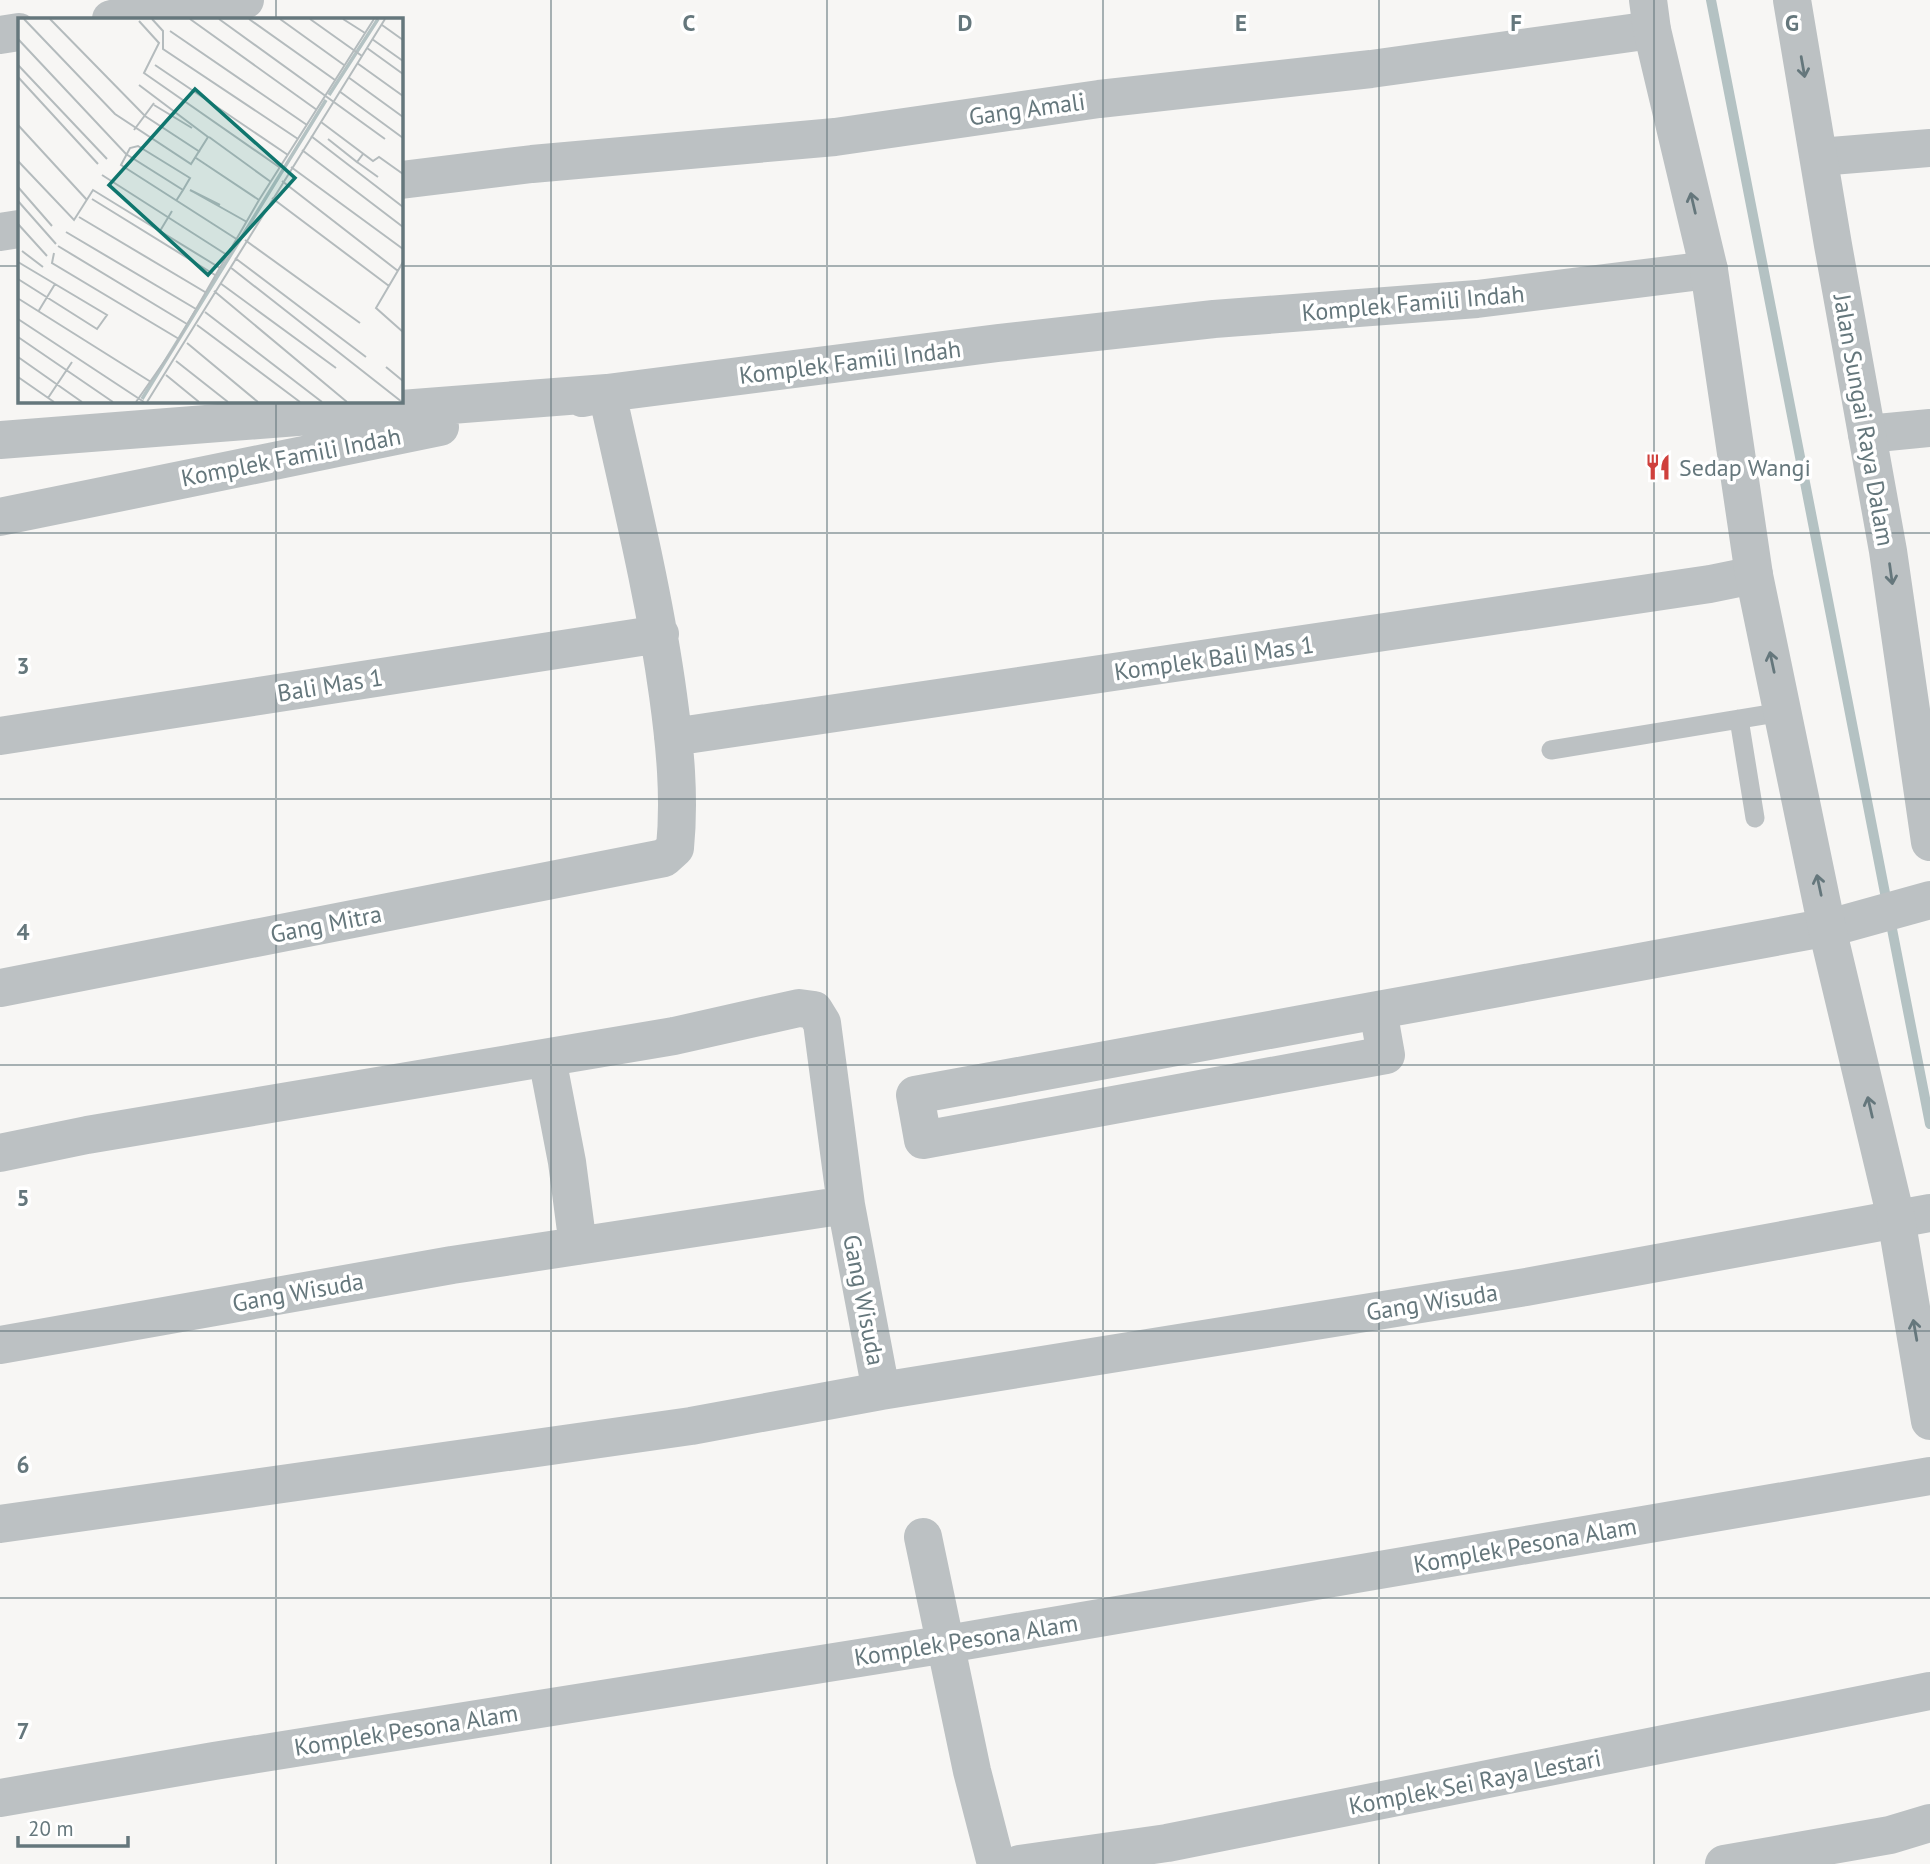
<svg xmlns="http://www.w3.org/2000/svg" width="1930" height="1864" viewBox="0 0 1930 1864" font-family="'PT Sans',sans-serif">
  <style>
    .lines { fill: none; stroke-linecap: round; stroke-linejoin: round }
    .stream { stroke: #b4c2c3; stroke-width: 10 }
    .service { stroke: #bcc1c3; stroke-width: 19 }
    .minor { stroke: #bcc1c3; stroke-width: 38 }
    .tertiary { stroke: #bcc1c3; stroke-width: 38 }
    .oneway { stroke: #65777c }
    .grid { fill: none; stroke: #65777c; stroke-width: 2; stroke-opacity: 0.55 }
    .labels { text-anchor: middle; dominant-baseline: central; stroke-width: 7; stroke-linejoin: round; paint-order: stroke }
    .street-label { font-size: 24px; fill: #65777c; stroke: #fff }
    .poi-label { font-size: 24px; fill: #65777c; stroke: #fff; text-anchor: start }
    .inset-river { fill: none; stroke: #b4c2c3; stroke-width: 3.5 }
    .inset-road { fill: none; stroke: #b4bbbd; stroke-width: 2 }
    .view { fill: #0f766e; fill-opacity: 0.15; stroke: #0f766e; stroke-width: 3.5 }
    .inset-edge { fill: none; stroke: #65777c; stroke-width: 3.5 }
    .grid-label { font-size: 23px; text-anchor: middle; font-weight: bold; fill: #65777c; stroke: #fff; stroke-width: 7; stroke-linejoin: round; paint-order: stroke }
  </style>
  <rect width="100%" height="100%" fill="#f7f6f4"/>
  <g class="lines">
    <path class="stream" d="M 1711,0 L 1930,1124"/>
    <path class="service" d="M 1739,719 L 1755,818
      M 1551,750 L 1783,712"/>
    <path class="minor" d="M 111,19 L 245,0
      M 0,35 L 19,32
      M 1819,157 L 1930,148
      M 401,180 L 532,164 L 835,137 L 1099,99 L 1371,69 L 1652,30
      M 0,232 L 19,229
      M 582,398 L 607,393 L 998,343 L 1214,319 L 1477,299 L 1709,270
      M 1867,434 L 1930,428
      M 0,440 L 607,393 C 629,493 654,593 668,695 C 675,746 680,797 675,848 L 664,858 L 0,988
      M 0,517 L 440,427
      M 0,736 L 660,634
      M 673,737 L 1710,584 L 1754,575
      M 1378,1010 L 1386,1055 L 923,1140 L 915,1095 L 1378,1010 L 1428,1001 L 1840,925 L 1930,900
      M 547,1058 L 567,1162 L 578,1246
      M 0,1153 L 87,1135 L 674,1036 L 799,1008 L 814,1010 L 822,1023 L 846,1205
      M 0,1345 L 452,1265 L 846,1205 L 881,1391
      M 0,1524 L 691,1426 L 881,1391 L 1526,1287 L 1930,1213
      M 923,1537 L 972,1771 L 996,1864
      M 0,1798 L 214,1761 L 947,1644 L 1930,1476
      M 1019,1864 L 1167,1843 L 1930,1691
      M 1724,1864 L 1890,1835 L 1930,1823"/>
    <path class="tertiary" d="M 1648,0 L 1652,30 L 1709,270 L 1754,575 L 1827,928 L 1896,1218 L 1930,1421
      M 1792,0 L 1833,245 L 1888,551 L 1930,842"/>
  </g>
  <defs><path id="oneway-shaft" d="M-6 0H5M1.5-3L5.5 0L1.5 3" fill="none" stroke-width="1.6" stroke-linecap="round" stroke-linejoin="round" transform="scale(1.75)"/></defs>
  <g class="oneway">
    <use href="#oneway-shaft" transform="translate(1803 67) rotate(80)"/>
    <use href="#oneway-shaft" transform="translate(1693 203) rotate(-103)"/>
    <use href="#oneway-shaft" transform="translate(1891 574) rotate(82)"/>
    <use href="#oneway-shaft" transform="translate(1772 662) rotate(-102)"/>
    <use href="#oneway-shaft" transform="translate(1819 885) rotate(-102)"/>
    <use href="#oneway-shaft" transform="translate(1870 1107) rotate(-103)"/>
    <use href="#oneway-shaft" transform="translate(1915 1330) rotate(-100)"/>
  </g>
  <path class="grid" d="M 276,0 L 276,19M 551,0 L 551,1864M 827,0 L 827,1864M 1103,0 L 1103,1864M 1379,0 L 1379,1864M 1654,0 L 1654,1864M 0,266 L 19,266M 401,266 L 1930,266M 276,401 L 276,1864M 0,533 L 1930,533M 0,799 L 1930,799M 0,1065 L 1930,1065M 0,1331 L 1930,1331M 0,1598 L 1930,1598"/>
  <defs>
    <g id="restaurant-bare" transform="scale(2.1)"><path d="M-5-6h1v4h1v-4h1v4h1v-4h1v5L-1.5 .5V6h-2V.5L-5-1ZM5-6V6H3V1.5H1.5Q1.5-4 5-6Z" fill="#cf403c" stroke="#fff" stroke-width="2.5" paint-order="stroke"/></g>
  </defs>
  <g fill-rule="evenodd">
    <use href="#restaurant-bare" x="1658" y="467"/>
  </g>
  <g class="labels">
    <g class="street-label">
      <text transform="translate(1027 109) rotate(-8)">Gang Amali</text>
      <text transform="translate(1413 303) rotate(-5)">Komplek Famili Indah</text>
      <text transform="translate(850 362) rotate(-7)">Komplek Famili Indah</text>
      <text transform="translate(1864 420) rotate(80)">Jalan Sungai Raya Dalam</text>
      <text transform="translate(291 457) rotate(-11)">Komplek Famili Indah</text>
      <text transform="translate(1214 658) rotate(-8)">Komplek Bali Mas 1</text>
      <text transform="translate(330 685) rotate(-9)">Bali Mas 1</text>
      <text transform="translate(326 924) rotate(-11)">Gang Mitra</text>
      <text transform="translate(298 1292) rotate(-10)">Gang Wisuda</text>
      <text transform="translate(864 1300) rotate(79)">Gang Wisuda</text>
      <text transform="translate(1432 1302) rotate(-9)">Gang Wisuda</text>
      <text transform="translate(1525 1545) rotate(-10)">Komplek Pesona Alam</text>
      <text transform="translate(966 1640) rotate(-9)">Komplek Pesona Alam</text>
      <text transform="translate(406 1730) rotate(-9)">Komplek Pesona Alam</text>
      <text transform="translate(1475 1782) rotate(-11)">Komplek Sei Raya Lestari</text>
    </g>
    <g class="poi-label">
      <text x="1679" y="467">Sedap Wangi</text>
    </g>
  </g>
  <g transform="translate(18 18)">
    <rect width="385" height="385" fill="#f7f6f4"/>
    <path class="inset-river" d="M 311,77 L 360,1M 124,381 L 308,82"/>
    <path class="inset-road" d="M 6,1 L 97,96 L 173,146 L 190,119 L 121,67M 32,1 L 127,98 L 182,134M 134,1 L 145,13 L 145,31 L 280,121M 172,1 L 299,92M 201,1 L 367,121M 231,1 L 317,62M 262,1 L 326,47M 292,1 L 344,38M 325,1 L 347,15M 121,3 L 141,25 L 126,55 L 261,149M 364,7 L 385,22M 152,13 L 289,107M 0,21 L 108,136 L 165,172 L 158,183M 354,21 L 385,43M 349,30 L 385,56M 339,45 L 385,78M 0,47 L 89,141M 137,47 L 270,137M 0,59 L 80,146M 330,59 L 385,99M 321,73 L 385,120M 136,87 L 174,110M 303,104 L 355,143 L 361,139 L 385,156M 0,107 L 69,182M 116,112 L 136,85M 293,118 L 385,189M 191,119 L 253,164M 310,121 L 339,144 L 345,136M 284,132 L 385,209M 178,140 L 241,182M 0,143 L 56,202 L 75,172 L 202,250M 339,144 L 360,159M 273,149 L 385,231M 84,157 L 209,237M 264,163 L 380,253M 0,169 L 34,208M 165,172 L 172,160 L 120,128 L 112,130 L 103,147 L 220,222M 254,180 L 371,268M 74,181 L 197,257M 0,183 L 38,226M 202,187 L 172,172 L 229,204M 61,199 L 187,274M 0,206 L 29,238M 142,213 L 154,193M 48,214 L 178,291M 227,222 L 342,305M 40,228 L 169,306M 4,233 L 25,249M 36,235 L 34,245 L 161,321M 217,240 L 348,339M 0,244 L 89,297 L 79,311 L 0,261M 385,244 L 358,290 L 385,314M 212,249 L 384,384M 202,265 L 318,350M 196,273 L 329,384M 1,281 L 133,364M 20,294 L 37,266M 187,294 L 304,384M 0,301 L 126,384M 179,307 L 282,384M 0,319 L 95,384M 169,325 L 240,384M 0,339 L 64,384M 158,343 L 210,384M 368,349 L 385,363M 148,357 L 181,384M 0,359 L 36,384M 30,380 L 54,344M 118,384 L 155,331 L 241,182 L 356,1M 129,384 L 367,1"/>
    <path class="view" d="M 177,71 L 277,160 L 190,257 L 91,167 Z"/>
    <rect width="385" height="385" class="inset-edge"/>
  </g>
  <g class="grid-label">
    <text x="689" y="31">C</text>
    <text x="965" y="31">D</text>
    <text x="1241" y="31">E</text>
    <text x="1516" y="31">F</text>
    <text x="1792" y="31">G</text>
    <text x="23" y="674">3</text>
    <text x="23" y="940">4</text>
    <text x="23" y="1206">5</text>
    <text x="23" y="1473">6</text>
    <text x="23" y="1739">7</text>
  </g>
  <path d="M18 1836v10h110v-10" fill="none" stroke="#65777c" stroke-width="3.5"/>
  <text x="28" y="1836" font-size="21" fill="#65777c" stroke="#ffffff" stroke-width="5" paint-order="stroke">20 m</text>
</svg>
